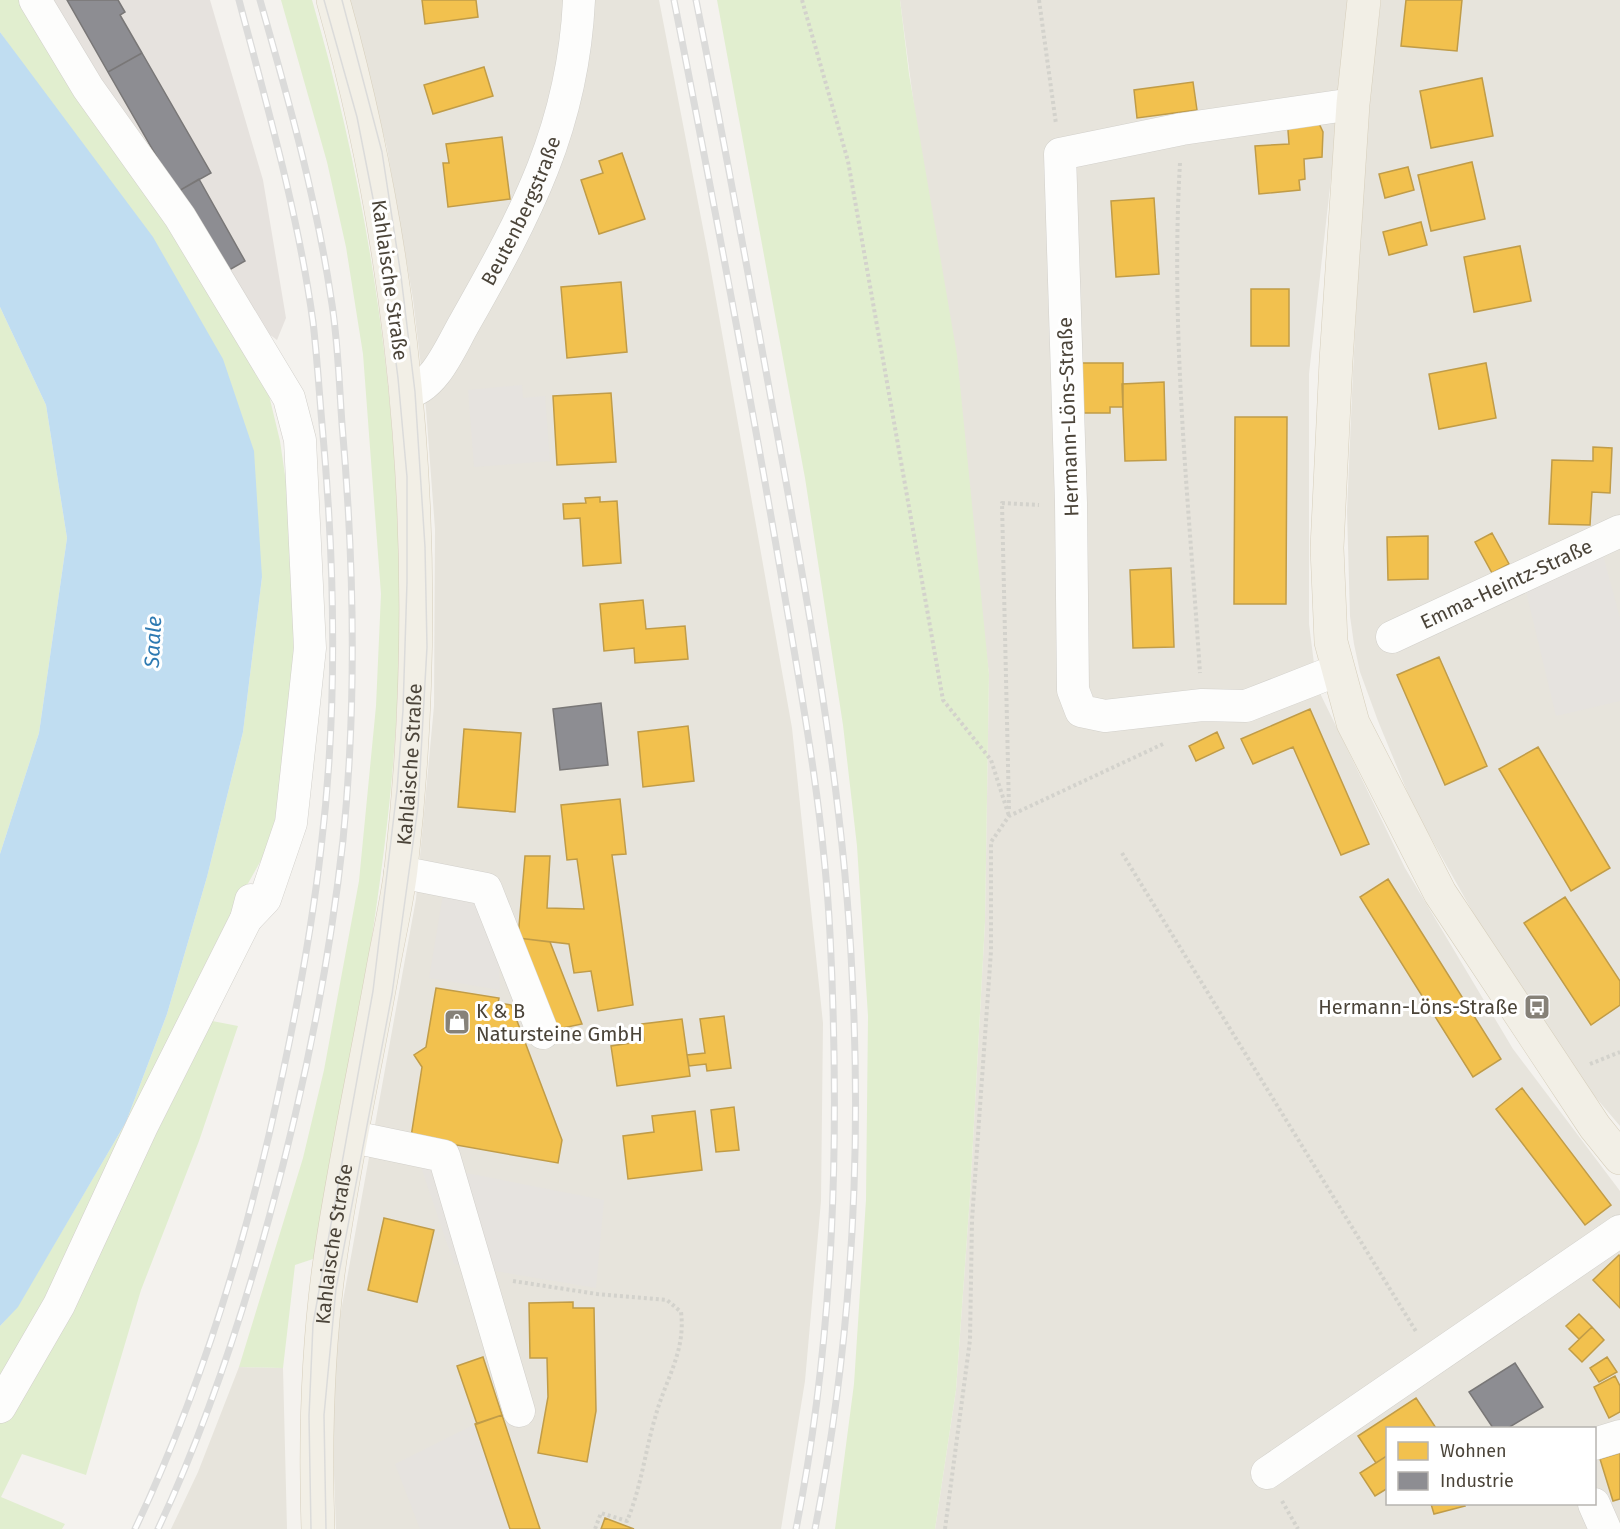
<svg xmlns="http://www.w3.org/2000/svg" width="1620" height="1529" viewBox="0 0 1620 1529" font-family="'Fira Sans',sans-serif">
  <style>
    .residential { fill: #e7e4dc; fill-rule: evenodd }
    .industrial { fill: #e6e2de }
    .green { fill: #e1eecf }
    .parking { fill: #e6e3df }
    .water { fill: #c0ddf1 }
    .homes { fill: #f2c14e; stroke: #c09c48; stroke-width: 1.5 }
    .industry { fill: #8d8d92; stroke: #797777; stroke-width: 1.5 }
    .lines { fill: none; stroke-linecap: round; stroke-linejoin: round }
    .minor-casing { stroke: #d2d0cb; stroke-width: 33 }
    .major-casing { stroke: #d6cebb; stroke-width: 34 }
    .path { stroke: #d3d2cc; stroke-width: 4; stroke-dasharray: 3 3; stroke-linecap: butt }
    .minor { stroke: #fdfdfc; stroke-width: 32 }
    .major { stroke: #f2efe6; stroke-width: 33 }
    .tram { stroke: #dbdbda; stroke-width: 1.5 }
    .rail-casing { stroke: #dbdbda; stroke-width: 7 }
    .rail { stroke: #fff; stroke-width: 4.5; stroke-dasharray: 14; stroke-linecap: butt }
    .labels { text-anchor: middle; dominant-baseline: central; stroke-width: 6; stroke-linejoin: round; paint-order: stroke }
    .street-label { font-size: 20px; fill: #4b4439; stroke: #fff }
    .poi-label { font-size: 20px; fill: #4b4439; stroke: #fff; text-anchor: end }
    .water-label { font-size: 21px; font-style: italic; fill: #2e7ab2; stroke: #fff }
  </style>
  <rect width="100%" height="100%" fill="#f4f2ee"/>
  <path class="residential" d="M 349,0 L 659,0 L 708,254 L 792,728 L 823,1023 L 821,1201 L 805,1381 L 781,1529 L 336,1529 L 332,1418 L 338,1328 L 416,899 L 434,706 L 435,529 L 426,409 L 413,299 L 387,148 Z
    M 900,0 L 1351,0 L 1309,374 L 1309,624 L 1317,687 L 1405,868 L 1513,1049 L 1620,1191 L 1620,1529 L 935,1529 L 956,1390 L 970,1196 L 985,922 L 989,674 ZM 1388,1428 L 1594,1428 L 1594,1504 L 1388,1504 Z
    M 1381,0 L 1620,0 L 1620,1126 L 1562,1058 L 1509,976 L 1414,808 L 1378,721 L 1360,672 L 1354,644 L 1350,616 L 1347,511 L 1353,372 L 1366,127 Z
    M 239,1367 L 283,1368 L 287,1529 L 171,1529 L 198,1472 Z"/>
  <path class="industrial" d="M 35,0 L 210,0 L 263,180 L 286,318 L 277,340 L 250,320 Z"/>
  <path class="green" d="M 0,0 L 35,0 L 268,391 L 280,441 L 293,530 L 294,700 L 277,832 L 246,887 L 202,1019 L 238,1026 L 199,1141 L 141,1290 L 86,1475 L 22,1454 L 1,1497 L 65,1524 L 62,1529 L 0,1529 L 0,1326 L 18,1306 L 126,1122 L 167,1014 L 207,877 L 243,732 L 262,577 L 45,96 L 0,32 Z
    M 281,0 L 312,0 C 386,252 417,535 390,797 C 374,952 343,1105 316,1258 L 295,1265 L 283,1368 L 239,1367 L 303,1158 L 324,1070 L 359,881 L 376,706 L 381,594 L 363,354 L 346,247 L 327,162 Z
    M 717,0 L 900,0 L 909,74 L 957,355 L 989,674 L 985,922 L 970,1196 L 956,1390 L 935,1529 L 835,1529 L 854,1384 L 866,1200 L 868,1016 L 857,846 L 843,725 L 805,478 Z
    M 0,307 L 46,405 L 67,538 L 39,733 L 0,854 Z"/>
  <path class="parking" d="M 522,385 L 523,398 L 545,396 L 550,461 L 474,467 L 468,390 Z
    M 1603,555 L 1620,618 L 1620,701 L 1556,716 L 1526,591 Z
    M 444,888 L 481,898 L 498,941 L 500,990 L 429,978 Z
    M 420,1164 L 604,1200 L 596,1288 L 454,1264 Z
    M 475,1424 L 510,1529 L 420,1529 L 395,1464 Z"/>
  <path class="water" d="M 0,32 L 153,237 L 223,359 L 254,451 L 262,577 L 243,732 L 207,877 L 167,1014 L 126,1122 L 18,1307 L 0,1326 L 0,854 L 39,733 L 67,538 L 46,405 L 0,307 Z"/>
  <path class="homes" d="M 422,0 L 476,0 L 478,17 L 425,24 Z
    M 1406,0 L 1462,0 L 1457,51 L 1401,46 Z
    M 484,67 L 493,96 L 433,114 L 424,85 Z
    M 1482,78 L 1493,136 L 1431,148 L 1420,91 Z
    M 1193,82 L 1197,110 L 1137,118 L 1134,90 Z
    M 1315,115 L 1323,132 L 1322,157 L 1304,159 L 1305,179 L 1299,180 L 1300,190 L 1259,194 L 1255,146 L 1289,144 L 1287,117 Z
    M 502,137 L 510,199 L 448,207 L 443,163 L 449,163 L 446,144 Z
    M 622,153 L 645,219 L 599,234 L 581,180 L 603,173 L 599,161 Z
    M 1472,162 L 1485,219 L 1431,231 L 1418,175 Z
    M 1408,167 L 1414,190 L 1385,198 L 1379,174 Z
    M 1154,198 L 1159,274 L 1116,277 L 1111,201 Z
    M 1421,222 L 1427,245 L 1389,255 L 1383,232 Z
    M 1520,246 L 1531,301 L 1474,312 L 1464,257 Z
    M 621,282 L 627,352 L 567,358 L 561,287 Z
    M 1251,289 L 1289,289 L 1289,346 L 1251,346 Z
    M 1081,363 L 1123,363 L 1123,407 L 1110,407 L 1110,413 L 1081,413 Z
    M 1486,363 L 1496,418 L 1439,429 L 1429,374 Z
    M 1164,382 L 1166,460 L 1125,461 L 1122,384 Z
    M 611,393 L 616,462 L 557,465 L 553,396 Z
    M 1235,417 L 1287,417 L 1286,604 L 1234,604 Z
    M 1593,447 L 1612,448 L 1610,493 L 1592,492 L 1590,525 L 1549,524 L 1552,460 L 1593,461 Z
    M 600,497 L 600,502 L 617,501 L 621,563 L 583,566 L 580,518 L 564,519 L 563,504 L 586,503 L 585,498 Z
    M 1492,533 L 1509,564 L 1492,573 L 1475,542 Z
    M 1428,536 L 1428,579 L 1388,580 L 1387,537 Z
    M 1171,568 L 1174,647 L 1133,648 L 1130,570 Z
    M 643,600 L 646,629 L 685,626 L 688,659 L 635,663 L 634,648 L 604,651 L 600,604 Z
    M 1439,657 L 1487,766 L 1445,785 L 1397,675 Z
    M 1310,709 L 1369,844 L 1341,855 L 1293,747 L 1253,764 L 1241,739 Z
    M 688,726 L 694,781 L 643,787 L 638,732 Z
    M 464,729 L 521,733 L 515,812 L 458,807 Z
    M 1217,732 L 1224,748 L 1196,761 L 1189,746 Z
    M 1538,747 L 1610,868 L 1571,891 L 1499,769 Z
    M 620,799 L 626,854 L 612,855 L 633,1005 L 598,1011 L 591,971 L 574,973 L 569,944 L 518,938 L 525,856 L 550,856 L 547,908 L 584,909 L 577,859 L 567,860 L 561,805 Z
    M 1388,879 L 1501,1059 L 1473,1077 L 1360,897 Z
    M 1565,897 L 1620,981 L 1620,1005 L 1591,1025 L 1524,923 Z
    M 518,938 L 550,942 L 582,1024 L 553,1030 Z
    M 436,988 L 499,998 L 498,1003 L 511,1005 L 562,1140 L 558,1163 L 411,1137 L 422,1067 L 414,1055 L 426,1047 Z
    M 724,1016 L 731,1068 L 707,1071 L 706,1064 L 689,1066 L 687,1055 L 705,1053 L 700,1019 Z
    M 682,1019 L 690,1076 L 617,1086 L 611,1046 L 644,1041 L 642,1024 Z
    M 1522,1088 L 1611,1205 L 1585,1225 L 1496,1109 Z
    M 734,1107 L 739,1150 L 716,1152 L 711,1110 Z
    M 695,1111 L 702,1170 L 628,1179 L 623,1136 L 654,1132 L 652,1116 Z
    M 384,1218 L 434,1230 L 417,1302 L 368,1290 Z
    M 1619,1255 L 1620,1256 L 1620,1308 L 1593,1280 Z
    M 573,1302 L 573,1308 L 594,1308 L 596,1411 L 587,1462 L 538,1453 L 548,1397 L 547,1358 L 530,1358 L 529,1303 Z
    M 1579,1314 L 1592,1327 L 1579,1339 L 1566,1326 Z
    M 1592,1327 L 1604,1340 L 1582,1362 L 1569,1349 Z
    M 483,1357 L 502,1415 L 477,1424 L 457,1366 Z
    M 1607,1357 L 1617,1372 L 1599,1382 L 1590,1368 Z
    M 1615,1376 L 1620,1386 L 1620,1412 L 1609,1418 L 1594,1387 Z
    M 1416,1398 L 1436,1428 L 1388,1428 L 1388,1455 L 1376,1463 L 1358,1436 Z
    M 502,1415 L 540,1529 L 510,1529 L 475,1424 Z
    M 1620,1453 L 1620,1499 L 1613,1501 L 1600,1459 Z
    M 1388,1455 L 1388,1488 L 1375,1496 L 1360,1473 Z
    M 1431,1504 L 1464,1504 L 1465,1506 L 1434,1514 Z
    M 605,1518 L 634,1529 L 601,1529 Z"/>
  <path class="industry" d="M 67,0 L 118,0 L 125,12 L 120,15 L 142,53 L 108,72 Z
    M 142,53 L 211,173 L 177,192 L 108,72 Z
    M 199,179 L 245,261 L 224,273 L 177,192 Z
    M 601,703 L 608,765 L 560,770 L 553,709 Z
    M 1515,1363 L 1543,1407 L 1508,1428 L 1493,1428 L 1469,1392 Z"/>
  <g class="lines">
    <g class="minor-casing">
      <g id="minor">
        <path d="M 35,0 L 88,88 L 180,217 L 289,398 L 300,440 L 310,648 L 291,823 L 265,899 L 246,919"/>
        <path id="s1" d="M 406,393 C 435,388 451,346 465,322 C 526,214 573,128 579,0"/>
        <path id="s2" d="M 1392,637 L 1620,531"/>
        <path d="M 1338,670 L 1246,706 L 1202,705 L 1105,716 L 1081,711 L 1073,690 L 1071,503 L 1060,154 L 1182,129 L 1353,104"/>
        <path d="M 400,872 L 486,889 L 543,1033"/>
        <path d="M 353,1137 L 444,1156 L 519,1411"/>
        <path d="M 0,1407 L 59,1305 L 142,1126 L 246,919 L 251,900"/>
        <path d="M 1594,1444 L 1620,1436"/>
        <path d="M 1267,1473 L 1620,1231"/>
        <path d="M 1594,1504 L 1605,1529"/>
      </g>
    </g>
    <g class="major-casing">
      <g id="major">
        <path d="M 1364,0 L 1353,104 L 1336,361 L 1327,548 L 1331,642 L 1353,723 L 1440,893 L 1595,1127 L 1620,1158"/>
        <path id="s3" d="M 318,1529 C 315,1442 317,1360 328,1274 C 342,1171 365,1069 383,968 C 389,935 397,902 401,869 C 434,579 412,281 333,0"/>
      </g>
    </g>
    <path class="path" d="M 802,0 L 848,161 L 943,700 L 991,760 L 1009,816
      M 1039,0 L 1056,124
      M 1180,163 C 1170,332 1189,504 1200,673
      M 1009,809 L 1002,503 L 1039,505
      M 1122,853 L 1417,1333
      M 1590,1064 L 1620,1052
      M 513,1281 L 597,1294 L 667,1300 L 681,1312 C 686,1352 665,1380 655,1418 C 645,1452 641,1488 627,1521 L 601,1513 L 595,1529
      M 1282,1501 L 1298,1529
      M 945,1529 L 970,1340 L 972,1220 L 991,951 L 991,842 L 1009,816 L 1163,744"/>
    <use href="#minor" class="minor"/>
    <use href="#major" class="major"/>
    <path class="tram" d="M 311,1529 L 309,1416 L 313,1324 L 373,991 L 397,790 L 403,710 L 407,582 L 407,477 L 398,378 L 379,229 L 357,117 L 324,0
      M 326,1529 L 324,1415 L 336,1289 L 392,994 L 418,807 L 427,647 L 425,547 L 415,392 L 401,276 L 382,152 L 342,0"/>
    <g class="rail-casing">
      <path id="rail" d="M 674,0 C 712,193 749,386 782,580 C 802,697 824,815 830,934 C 840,1132 835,1334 796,1529
        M 696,0 C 727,155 755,310 783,465 C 813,633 844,802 852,973 C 862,1159 851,1346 815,1529
        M 135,1529 C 195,1403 237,1270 269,1135 C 291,1040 310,945 321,848 C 338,708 335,564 322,424 C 319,390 317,356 313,322 C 298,213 267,106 239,0
        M 158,1529 C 205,1429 240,1324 269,1218 C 303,1094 329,968 343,840 C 357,703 354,561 342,424 C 339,382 338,339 331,298 C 316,197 288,98 260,0"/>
    </g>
    <use href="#rail" class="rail"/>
  </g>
  <defs>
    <g id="bus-square" transform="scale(1.35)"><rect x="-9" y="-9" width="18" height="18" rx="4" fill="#868178" stroke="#fff"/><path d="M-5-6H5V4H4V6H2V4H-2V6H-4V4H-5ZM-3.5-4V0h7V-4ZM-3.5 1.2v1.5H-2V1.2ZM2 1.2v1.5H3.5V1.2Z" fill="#fff"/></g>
    <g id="shop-square" transform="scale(1.35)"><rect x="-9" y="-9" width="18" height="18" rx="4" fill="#868178" stroke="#fff"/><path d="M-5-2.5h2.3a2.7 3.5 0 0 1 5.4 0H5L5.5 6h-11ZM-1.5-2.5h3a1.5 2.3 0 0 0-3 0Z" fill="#fff"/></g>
  </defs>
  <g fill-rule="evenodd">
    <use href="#bus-square" x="1537" y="1007"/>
    <use href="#shop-square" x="457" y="1022"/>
  </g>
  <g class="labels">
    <g class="street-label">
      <text stroke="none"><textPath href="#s1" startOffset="220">Beutenbergstraße</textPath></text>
      <text transform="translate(390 280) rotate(82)">Kahlaische Straße</text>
      <text transform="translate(1068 417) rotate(-92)">Hermann-Löns-Straße</text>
      <text stroke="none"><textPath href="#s2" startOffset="126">Emma-Heintz-Straße</textPath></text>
      <text stroke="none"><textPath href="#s3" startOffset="772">Kahlaische Straße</textPath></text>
      <text stroke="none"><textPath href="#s3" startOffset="286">Kahlaische Straße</textPath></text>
    </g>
    <g class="poi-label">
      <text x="1518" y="1007">Hermann-Löns-Straße</text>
      <text x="476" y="1011" text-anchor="start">K &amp; B<tspan x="476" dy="23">Natursteine GmbH</tspan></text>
    </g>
    <g class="water-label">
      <text transform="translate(153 642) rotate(-87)">Saale</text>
    </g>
  </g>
  <rect x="1386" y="1427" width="210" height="78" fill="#ffffff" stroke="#b7b4b0" stroke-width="1.5"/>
  <rect x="1398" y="1442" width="30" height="18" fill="#f2c14e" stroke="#b7b4b0" stroke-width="1.5"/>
  <text x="1440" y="1457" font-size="18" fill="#4b4439">Wohnen</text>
  <rect x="1398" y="1472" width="30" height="18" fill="#8d8d92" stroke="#b7b4b0" stroke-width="1.5"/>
  <text x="1440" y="1487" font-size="18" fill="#4b4439">Industrie</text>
</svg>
